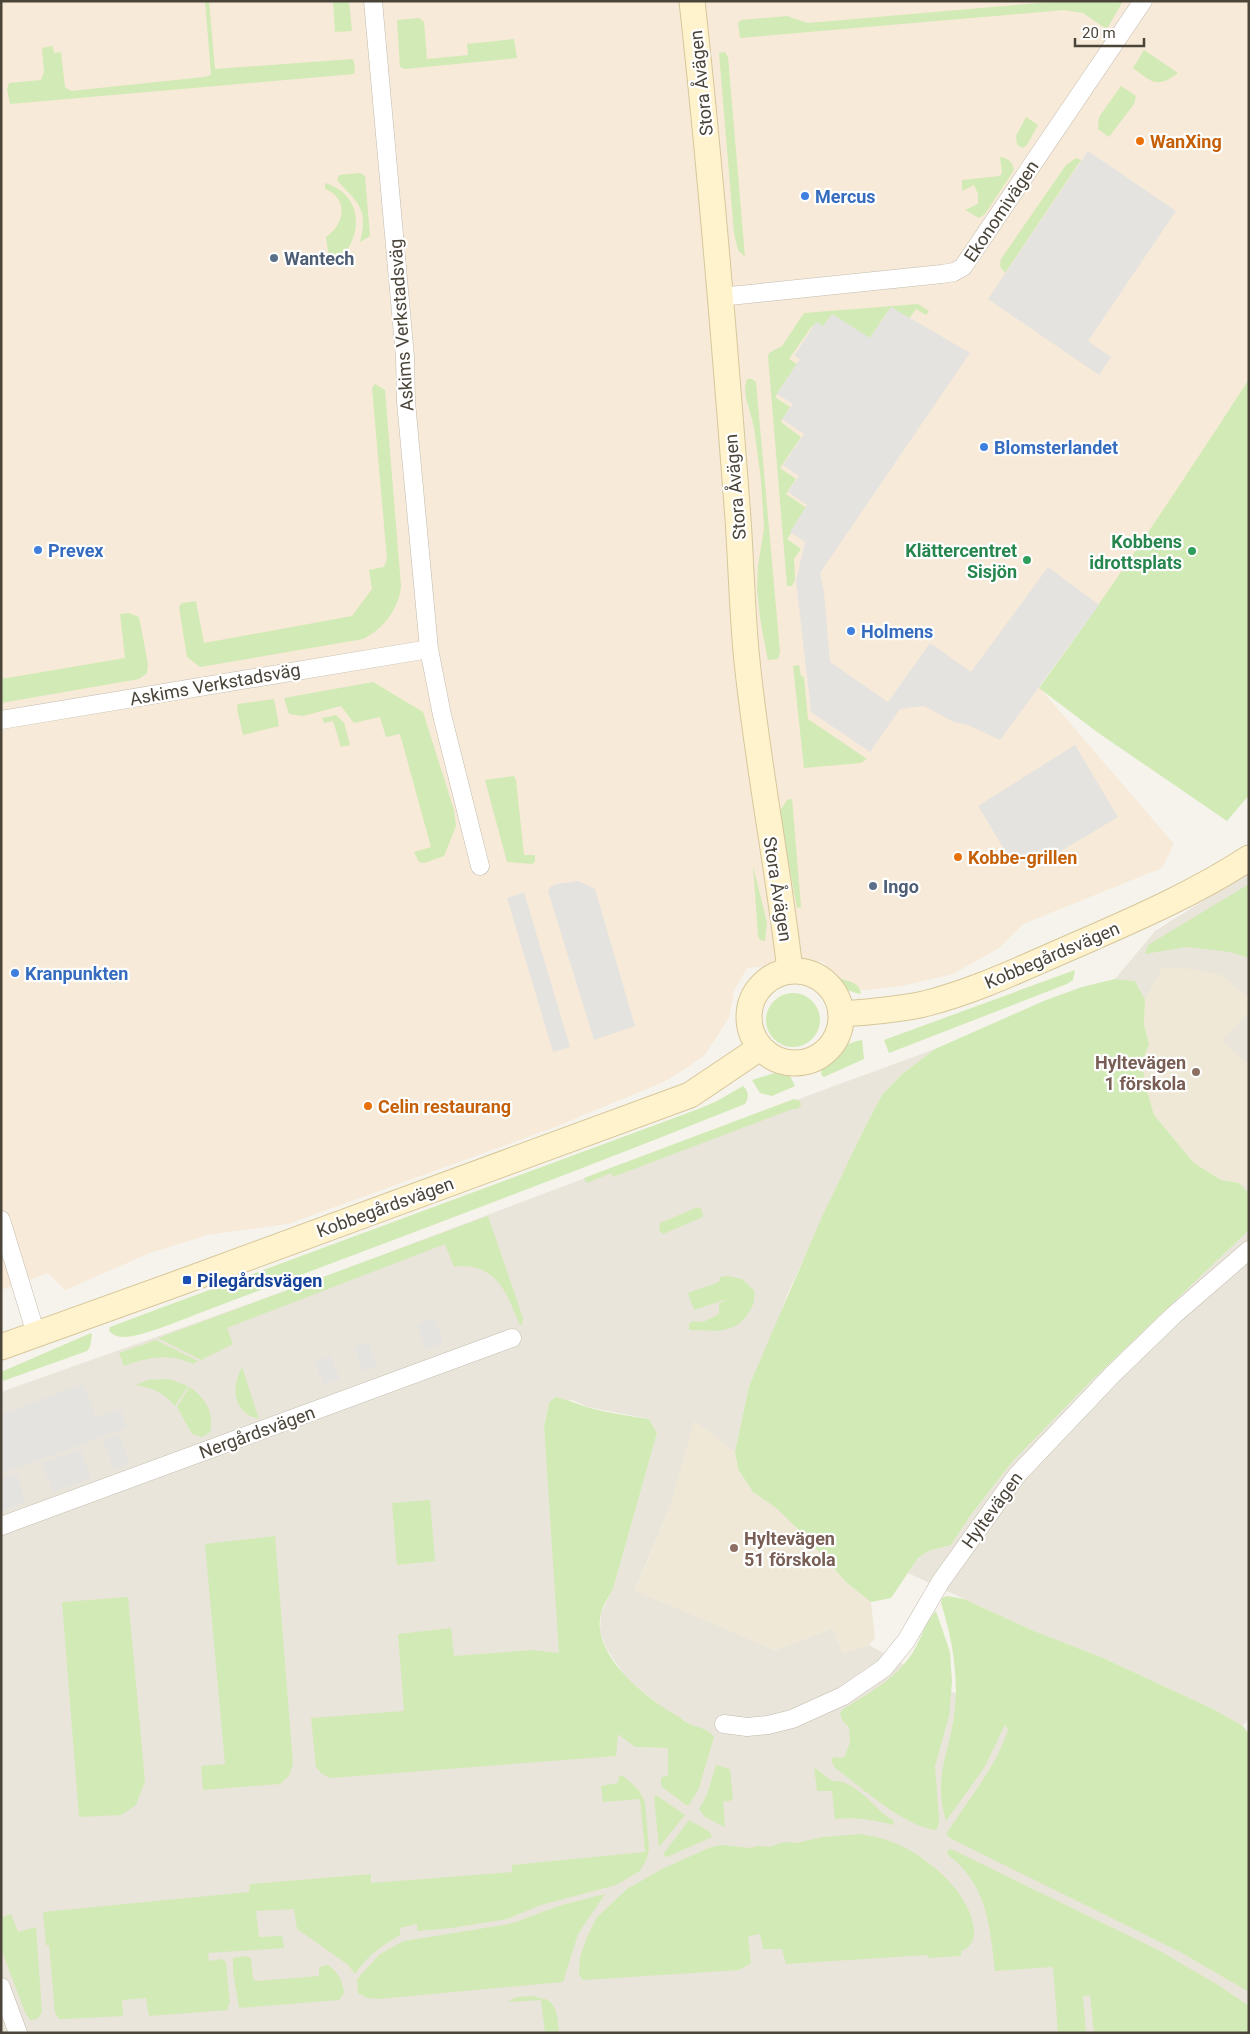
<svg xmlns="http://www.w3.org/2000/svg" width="1250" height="2034" viewBox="0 0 1250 2034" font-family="Roboto,sans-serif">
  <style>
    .residential { fill: #eae5da; fill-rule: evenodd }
    .commercial { fill: #f7ead8 }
    .education { fill: #efe8d6 }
    .green { fill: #d2eab5 }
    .parking { fill: #e5e3e0 }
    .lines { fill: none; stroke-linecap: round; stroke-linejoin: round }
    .street-casing { stroke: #c2bbae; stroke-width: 19 }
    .secondary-casing { stroke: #d6c79b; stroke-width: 27 }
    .street { stroke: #fff; stroke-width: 18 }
    .secondary { stroke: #fff3cd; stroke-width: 25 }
    .food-dot { fill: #e8710a; stroke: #fff; stroke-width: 2 }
    .shop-dot { fill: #3f7fe0; stroke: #fff; stroke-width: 2 }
    .service-dot { fill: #5c6f8a; stroke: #fff; stroke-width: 2 }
    .leisure-dot { fill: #2e9e5b; stroke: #fff; stroke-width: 2 }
    .education-dot { fill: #8d6e63; stroke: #fff; stroke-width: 2 }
    .transit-dot { fill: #1a4fb4; stroke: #fff; stroke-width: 2 }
    .labels { text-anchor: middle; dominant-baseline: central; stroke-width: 4.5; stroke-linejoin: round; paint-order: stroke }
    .street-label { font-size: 18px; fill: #4b4439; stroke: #fff }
    .food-label { font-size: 18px; font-weight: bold; fill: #c56008; stroke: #fff; text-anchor: start }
    .shop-label { font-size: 18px; font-weight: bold; fill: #366cbe; stroke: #fff; text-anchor: start }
    .service-label { font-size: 18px; font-weight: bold; fill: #4e5e75; stroke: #fff; text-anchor: start }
    .leisure-label { font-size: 18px; font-weight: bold; fill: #27864d; stroke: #fff; text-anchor: end }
    .education-label { font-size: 18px; font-weight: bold; fill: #785e54; stroke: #fff; text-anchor: end }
    .transit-label { font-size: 18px; font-weight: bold; fill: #164399; stroke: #fff; text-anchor: start }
  </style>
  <rect width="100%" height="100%" fill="#f6f3ec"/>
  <path class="residential" d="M 1249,872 L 1249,1193 L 1239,1183 L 1135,981 L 1115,979 L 1155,931 Z
    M 935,1049 L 901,1075 L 882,1095 L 863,1131 L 787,1295 L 775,1330 L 749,1386 L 735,1452 L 695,1422 L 671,1504 L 635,1590 L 775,1650 L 833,1628 L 843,1653 L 869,1645 L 1004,1721 L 1012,1741 L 1249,1899 L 1249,2033 L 1,2033 L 1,1392 L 319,1279 L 622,1164 ZM 572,1400 L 588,1407 L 649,1419 L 657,1433 L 613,1589 L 601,1613 L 600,1632 L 606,1648 L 627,1679 L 666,1710 L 692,1725 L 668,1748 L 635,1747 L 560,1654 L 544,1427 L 549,1403 Z
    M 1249,1230 L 1249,1717 L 1243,1726 L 1213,1709 L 1101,1657 L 1034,1631 L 908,1573 L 918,1558 L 928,1551 L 951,1545 L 970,1516 L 1012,1462 L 1091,1381 Z"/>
  <path class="commercial" d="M 1,1 L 1249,1 L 1249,379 L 1174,495 L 1099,605 L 1039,687 L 1174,844 L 1162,868 L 1023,924 L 999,948 L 953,974 L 901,986 L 857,991 L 830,971 L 822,961 L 747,968 L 734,991 L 729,1018 L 704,1056 L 668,1080 L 550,1129 L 288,1224 L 207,1235 L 150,1253 L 65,1290 L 48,1273 L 1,1290 Z"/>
  <path class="education" d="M 1162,968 L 1194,969 L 1221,975 L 1249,998 L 1249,1011 L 1222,1041 L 1249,1065 L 1249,1186 L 1221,1180 L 1194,1163 L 1154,1115 L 1144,1080 L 1143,1060 L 1149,1044 L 1144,1024 L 1145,1000 Z
    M 694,1421 L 735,1452 L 738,1469 L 753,1492 L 775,1507 L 801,1532 L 847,1583 L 871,1602 L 875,1638 L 869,1645 L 843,1653 L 833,1628 L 775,1650 L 635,1591 L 671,1504 Z"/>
  <path class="green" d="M 205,1 L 209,1 L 215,69 L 353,59 L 355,68 L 354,74 L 10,104 L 7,89 L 9,83 L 41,80 L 44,72 L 42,48 L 53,46 L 54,53 L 61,52 L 65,87 L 71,91 L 204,77 L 211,75 Z
    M 333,1 L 349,1 L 352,31 L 335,32 Z
    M 1062,1 L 1123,1 L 1108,27 L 1105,28 L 1083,13 L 1064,10 L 740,38 L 738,23 L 741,20 L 787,16 L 808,23 Z
    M 419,18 L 424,22 L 427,59 L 468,55 L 467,44 L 514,39 L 517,58 L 405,69 L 400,67 L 397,20 Z
    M 1144,50 L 1178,73 C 1157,89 1152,82 1133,68 Z
    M 725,52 L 728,57 L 745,257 L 738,250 L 734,233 L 719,53 Z
    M 1121,86 L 1136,96 L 1134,104 L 1109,137 L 1098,129 L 1099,117 Z
    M 1026,117 L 1038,125 L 1027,145 L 1023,148 L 1017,145 L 1016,136 Z
    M 1000,157 C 1009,159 1012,161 1014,170 L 985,214 L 979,218 L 965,210 L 978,204 L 978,194 L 974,185 L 962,191 L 962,180 L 1000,176 L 1002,173 Z
    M 1076,158 L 1081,160 L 1005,273 L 1000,266 L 1001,259 L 1066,165 Z
    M 360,173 L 365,176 L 370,236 L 360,242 C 369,207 357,203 337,180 L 339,175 Z
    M 325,183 C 364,195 364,237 337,262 L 329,258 L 326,237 C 345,224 349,198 325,189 Z
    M 918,304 L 929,311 L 926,315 L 916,309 L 906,323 L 888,311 L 866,344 L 829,318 L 820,332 L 812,326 L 789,359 L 797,364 L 775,397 L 790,407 L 781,422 L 801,437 L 780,468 L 796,479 L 786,494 L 808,509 L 787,539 L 801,549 L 794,559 L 795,580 L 792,586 L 787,586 L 768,356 L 769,353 L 782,346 L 804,313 Z
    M 747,379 L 752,379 L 756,382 L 780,652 L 778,659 L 768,660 L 767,656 L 760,618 L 757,590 L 758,566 L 764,528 L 761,480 L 754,427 L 746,398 L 745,387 Z
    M 1249,379 L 1249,795 L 1227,821 L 1097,732 L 1039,688 C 1113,587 1181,484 1249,379 Z
    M 375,384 L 385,390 L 401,586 C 399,608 384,629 363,639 L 200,667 L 187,657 L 179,607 L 182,603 L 196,601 L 204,643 L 352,616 L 372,589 L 369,570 L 384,567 L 387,559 L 372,388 Z
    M 129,613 L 139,617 L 148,664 L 147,673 L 139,679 L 1,703 L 1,679 L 125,658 L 120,614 Z
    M 799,665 L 801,676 L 804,677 L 808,719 L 867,759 L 861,763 L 804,768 L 793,666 Z
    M 373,682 L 423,712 L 454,810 L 456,826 L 444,856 L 424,863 L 419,862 L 414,852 L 431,847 L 400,734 L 386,737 L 380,717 L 354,723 L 341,706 L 303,716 L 289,714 L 284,698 Z
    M 274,699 L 279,726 L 243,735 L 237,709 L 238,704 Z
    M 336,715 L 344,723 L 350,745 L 341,747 L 333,721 L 324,723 L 322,718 Z
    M 514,776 L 516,780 L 524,855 L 535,855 L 535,862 L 532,864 L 507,862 L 485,780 Z
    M 792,799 L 801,907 L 797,908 L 781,821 L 780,811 L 787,800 Z
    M 753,866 L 767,923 L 765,941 L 760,940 L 758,935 Z
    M 1249,884 L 1249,958 L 1230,952 L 1187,947 L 1145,954 L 1148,945 Z
    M 828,969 C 832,972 837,977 842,979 C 852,983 859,982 861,994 C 845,991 833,984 825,970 Z
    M 1075,970 L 1073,980 L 1067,984 L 889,1053 L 884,1040 Z
    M 1115,979 L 1135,981 L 1145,1000 L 1144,1024 L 1149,1044 L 1143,1060 L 1144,1080 L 1154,1115 L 1194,1163 L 1221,1180 L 1239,1183 L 1249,1193 L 1249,1230 L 1091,1381 L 1012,1462 L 970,1516 L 951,1545 L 928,1551 L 918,1558 L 891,1598 L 871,1602 L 847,1583 L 801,1532 L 775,1507 L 753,1492 L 738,1469 L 735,1452 L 749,1386 L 821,1219 L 863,1131 L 882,1095 L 901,1075 L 935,1049 L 1046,1000 L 1082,987 Z
    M766 1020a27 27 0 1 1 54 0a27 27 0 1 1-54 0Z
    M 862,1040 L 864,1059 L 824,1077 L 821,1075 C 822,1057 846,1042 862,1040 Z
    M 775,1073 L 790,1076 L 795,1086 L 772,1096 L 760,1093 L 752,1080 Z
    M 743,1086 C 749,1091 749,1098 745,1104 C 566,1176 385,1243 205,1311 C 186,1318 140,1338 122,1337 C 117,1337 112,1334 109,1331 L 110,1327 L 166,1306 L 701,1108 L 717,1101 Z
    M 794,1099 L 800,1101 L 801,1106 L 797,1109 L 792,1109 L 613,1177 L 611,1173 L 587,1183 L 584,1178 Z
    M 698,1207 L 702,1210 L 703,1217 L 663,1234 L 659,1230 L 660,1223 Z
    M 488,1216 L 523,1318 L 522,1325 L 520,1325 C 509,1302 504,1277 477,1268 C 469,1266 462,1265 454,1267 L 445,1244 L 227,1328 L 233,1344 L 201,1360 L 158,1338 Z
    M 728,1276 L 742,1279 L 754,1290 C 755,1299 754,1305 749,1312 C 734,1336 714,1330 689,1330 L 689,1324 L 693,1321 L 703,1322 L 719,1314 L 719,1303 L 725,1301 L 724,1300 L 694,1310 L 688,1293 L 719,1282 L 720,1277 Z
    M 91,1333 L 92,1335 L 90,1347 L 87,1351 L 3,1381 L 1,1372 Z
    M 156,1340 L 198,1361 L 193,1364 C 169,1353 148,1357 124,1366 L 119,1353 Z
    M 242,1367 L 259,1419 C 232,1412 231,1388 242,1367 Z
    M 165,1379 L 172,1380 L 188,1386 L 175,1406 C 165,1393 151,1387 135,1385 L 148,1380 Z
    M 189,1387 C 205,1396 215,1414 210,1432 L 202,1437 L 192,1434 L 177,1407 Z
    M 555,1397 C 570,1400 576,1404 590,1408 C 609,1413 629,1416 649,1419 L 657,1433 L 613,1589 C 609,1597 603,1605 601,1613 C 590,1655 647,1699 679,1717 C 683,1720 687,1723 692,1725 C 702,1729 707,1728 714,1737 L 699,1788 L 689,1805 L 686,1805 L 661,1786 L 661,1777 L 668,1776 L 668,1748 L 635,1747 L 618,1734 L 616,1756 L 331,1778 L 322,1774 L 316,1767 L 311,1718 L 404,1711 L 398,1634 L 451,1628 L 454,1656 L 532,1650 L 559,1653 L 544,1427 L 549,1403 Z
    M 430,1500 L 435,1561 L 397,1565 L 392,1503 Z
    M 275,1536 L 293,1764 L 289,1776 L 280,1784 L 203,1790 L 201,1766 L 225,1764 L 205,1544 Z
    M 947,1596 L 964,1599 L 1034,1631 L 1101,1657 L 1213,1709 L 1243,1726 L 1249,1734 L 1249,1992 L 1182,1953 L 950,1838 L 946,1834 C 968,1800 995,1769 1008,1730 L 1005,1725 L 984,1768 L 946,1821 C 932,1774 951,1752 955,1708 C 958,1672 952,1638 941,1603 L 942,1598 Z
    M 128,1597 L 145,1781 L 136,1805 L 121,1815 L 79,1817 L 62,1602 Z
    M 936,1611 L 950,1652 L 952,1682 L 949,1716 L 935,1766 L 939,1819 L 938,1827 L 936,1830 C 905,1827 861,1787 835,1768 L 831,1760 L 834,1757 L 841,1758 L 845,1756 L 850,1742 L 849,1727 L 842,1720 L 840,1714 L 842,1710 C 868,1693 890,1683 909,1658 C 920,1644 924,1623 936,1611 Z
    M 716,1765 L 730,1769 L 733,1800 L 723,1802 L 725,1827 L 705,1817 L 699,1809 L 707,1795 Z
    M 814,1767 L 832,1781 C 857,1779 874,1810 894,1821 L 893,1825 C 873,1820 856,1817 835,1819 L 832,1791 L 817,1791 Z
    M 619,1776 L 623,1776 L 638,1789 L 645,1802 L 649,1848 L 647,1858 L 640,1871 L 616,1885 L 541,1905 L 507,1919 L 451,1928 L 417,1931 L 417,1924 L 400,1928 L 400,1935 C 380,1947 369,1954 355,1974 L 347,1964 L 297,1929 L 294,1909 L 256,1911 L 259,1937 L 282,1936 L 284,1948 L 208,1953 L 209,1961 L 221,1959 L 226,1962 L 230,2004 L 228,2005 L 228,2010 L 149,2016 L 146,1998 L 122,2000 L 123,2016 L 65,2019 L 59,2019 L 55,2013 L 49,1945 L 46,1945 L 43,1912 L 249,1892 L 250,1884 L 371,1874 L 371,1883 L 512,1872 L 512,1865 L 645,1852 L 640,1799 L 603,1802 L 601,1786 L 618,1783 Z
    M 656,1795 L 685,1815 L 659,1847 L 654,1798 Z
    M 689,1820 L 710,1832 L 712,1837 L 667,1857 L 664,1856 L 664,1853 Z
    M 861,1834 C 867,1836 874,1836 880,1838 C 917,1847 972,1890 974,1931 C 975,1940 970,1948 961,1951 L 961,1956 L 928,1958 L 927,1955 L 786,1964 L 782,1949 L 763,1949 L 760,1934 L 748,1936 L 751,1963 L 739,1970 L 583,1980 L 579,1975 L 580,1957 L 587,1937 L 597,1917 L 627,1889 L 662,1869 L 711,1847 L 722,1845 L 749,1848 L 758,1846 L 769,1847 L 784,1842 L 796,1843 L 823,1837 Z
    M 951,1849 L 1158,1950 L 1218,1985 L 1249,2006 L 1249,2033 L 1094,2033 L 1090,1995 L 1083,1996 L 1086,2033 L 1058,2033 L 1053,1967 L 995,1971 C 990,1926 987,1884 948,1855 L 947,1851 Z
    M 605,1894 L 578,1934 L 563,1982 L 378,1999 L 367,1998 L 358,1993 L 357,1979 L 380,1954 L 404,1941 L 510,1924 L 562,1905 Z
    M 11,1914 L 18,1932 L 36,1927 L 42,2012 C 39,2018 37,2020 30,2020 L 25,2012 L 1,1949 L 1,1918 Z
    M 245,1956 L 251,1958 L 253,1979 L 257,1981 L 319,1976 L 319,1967 L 328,1965 C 338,1972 343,1981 344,1993 L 339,2000 L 239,2008 L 233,1972 L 233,1958 Z
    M 533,1996 C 538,1998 541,1998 545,1999 C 558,2003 558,2022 559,2033 L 545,2033 L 541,2000 L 508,2002 L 516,1997 Z"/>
  <path class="parking" d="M 1088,151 L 1176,211 L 1088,341 L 1111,357 L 1099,375 L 988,299 Z
    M 891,307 L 970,353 L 820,573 L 824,592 L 830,662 L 888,702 L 930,643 L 971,672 L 1048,567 L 1099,605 L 1000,740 L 968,725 L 954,722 L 924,706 L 900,709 L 870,752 L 811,712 L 796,581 L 805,542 L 790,532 L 807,505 L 788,492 L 799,476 L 783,465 L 804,434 L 782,419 L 793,404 L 777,394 L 800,359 L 794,356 L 816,322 L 823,326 L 832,314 L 870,338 Z
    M 1075,745 L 1118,817 L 1049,858 L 1043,850 L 1015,867 L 978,806 Z
    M 578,881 L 595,889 L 635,1026 L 594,1040 L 548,891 L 550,887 L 557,884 Z
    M 524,892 L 570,1047 L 553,1052 L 507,898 Z
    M 435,1318 L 443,1343 L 426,1349 L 417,1324 Z
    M 368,1342 L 377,1366 L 363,1371 L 354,1347 Z
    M 330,1356 L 340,1379 L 324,1385 L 315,1363 Z
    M 83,1384 L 96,1418 L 120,1409 L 127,1428 L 1,1474 L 1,1415 Z
    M 119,1434 L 130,1464 L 114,1470 L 103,1440 Z
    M 80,1449 L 91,1478 L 53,1492 L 42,1463 Z
    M 16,1473 L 26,1502 L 1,1511 L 1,1478 Z"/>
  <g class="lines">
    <g class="street-casing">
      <path id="street" d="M 373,1 L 405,357 L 406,402 L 429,649 L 442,715 L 480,866
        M 720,297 L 942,274 L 954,272 L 963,267 L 1143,1
        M 1,720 L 429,649
        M 1,1220 L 36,1334
        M 1,1526 L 512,1338
        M 724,1724 L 747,1727 L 768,1725 L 792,1719 L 843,1696 L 884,1668 L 906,1641 L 941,1581 L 1017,1475 L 1113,1374 L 1174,1315 L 1249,1250
        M 1,1987 L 18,2033"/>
    </g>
    <g class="secondary-casing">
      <path id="secondary" d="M 692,1 C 711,173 725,346 738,519 C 741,562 742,607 746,651 C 756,758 778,864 790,971
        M749 1017a46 46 0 1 1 92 0a46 46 0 1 1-92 0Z
        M 841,1014 C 869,1012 897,1010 924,1004 C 980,990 1031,964 1083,942 C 1140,917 1197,892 1249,858
        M 1,1347 L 187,1280 L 690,1095 L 760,1048"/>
    </g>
    <use href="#street" class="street"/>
    <use href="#secondary" class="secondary"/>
  </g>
  <g class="food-dot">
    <circle cx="1140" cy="141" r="5"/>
    <circle cx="958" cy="857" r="5"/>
    <circle cx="368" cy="1106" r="5"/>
  </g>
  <g class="shop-dot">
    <circle cx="805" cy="196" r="5"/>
    <circle cx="984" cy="447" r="5"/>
    <circle cx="38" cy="550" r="5"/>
    <circle cx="851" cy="631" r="5"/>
    <circle cx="15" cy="973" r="5"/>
  </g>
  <g class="service-dot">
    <circle cx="274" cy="258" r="5"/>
    <circle cx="873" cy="886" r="5"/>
  </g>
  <g class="leisure-dot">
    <circle cx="1192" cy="551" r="5"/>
    <circle cx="1027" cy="560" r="5"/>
  </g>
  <g class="education-dot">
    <circle cx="1196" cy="1072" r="5"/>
    <circle cx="734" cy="1548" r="5"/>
  </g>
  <rect class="transit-dot" x="182" y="1275" width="10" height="10" rx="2.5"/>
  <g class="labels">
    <g class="street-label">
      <text transform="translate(701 83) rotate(-96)">Stora Åvägen</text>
      <text transform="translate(1001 211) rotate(-56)">Ekonomivägen</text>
      <text transform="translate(401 325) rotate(-94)">Askims Verkstadsväg</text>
      <text transform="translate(735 487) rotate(-95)">Stora Åvägen</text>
      <text transform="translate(215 684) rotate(-10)">Askims Verkstadsväg</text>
      <text transform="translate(778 889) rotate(81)">Stora Åvägen</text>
      <text transform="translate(1052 955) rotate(-23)">Kobbegårdsvägen</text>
      <text transform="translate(385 1207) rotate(-20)">Kobbegårdsvägen</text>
      <text transform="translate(257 1432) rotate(-20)">Nergårdsvägen</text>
      <text transform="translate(992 1510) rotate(-54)">Hyltevägen</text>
    </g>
    <g class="food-label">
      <text x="1150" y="141">WanXing</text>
      <text x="968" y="857">Kobbe-grillen</text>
      <text x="378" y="1106">Celin restaurang</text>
    </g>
    <g class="shop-label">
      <text x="815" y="196">Mercus</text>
      <text x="994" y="447">Blomsterlandet</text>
      <text x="48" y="550">Prevex</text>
      <text x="861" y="631">Holmens</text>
      <text x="25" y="973">Kranpunkten</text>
    </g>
    <g class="service-label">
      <text x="284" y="258">Wantech</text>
      <text x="883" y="886">Ingo</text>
    </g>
    <g class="leisure-label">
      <text x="1182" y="541">Kobbens<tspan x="1182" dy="21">idrottsplats</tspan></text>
      <text x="1017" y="550">Klättercentret<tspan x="1017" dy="21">Sisjön</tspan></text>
    </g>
    <g class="education-label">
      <text x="1186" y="1062">Hyltevägen<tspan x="1186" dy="21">1 förskola</tspan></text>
      <text x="744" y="1538" text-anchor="start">Hyltevägen<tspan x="744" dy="21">51 förskola</tspan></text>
    </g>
    <g class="transit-label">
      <text x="197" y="1280">Pilegårdsvägen</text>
    </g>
  </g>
  <rect width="1250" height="2034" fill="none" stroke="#4b4439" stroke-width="5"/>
  <path d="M1075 38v8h69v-8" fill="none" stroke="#4b4439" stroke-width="2.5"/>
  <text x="1082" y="38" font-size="15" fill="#4b4439" stroke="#ffffff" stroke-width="4" paint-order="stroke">20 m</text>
</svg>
